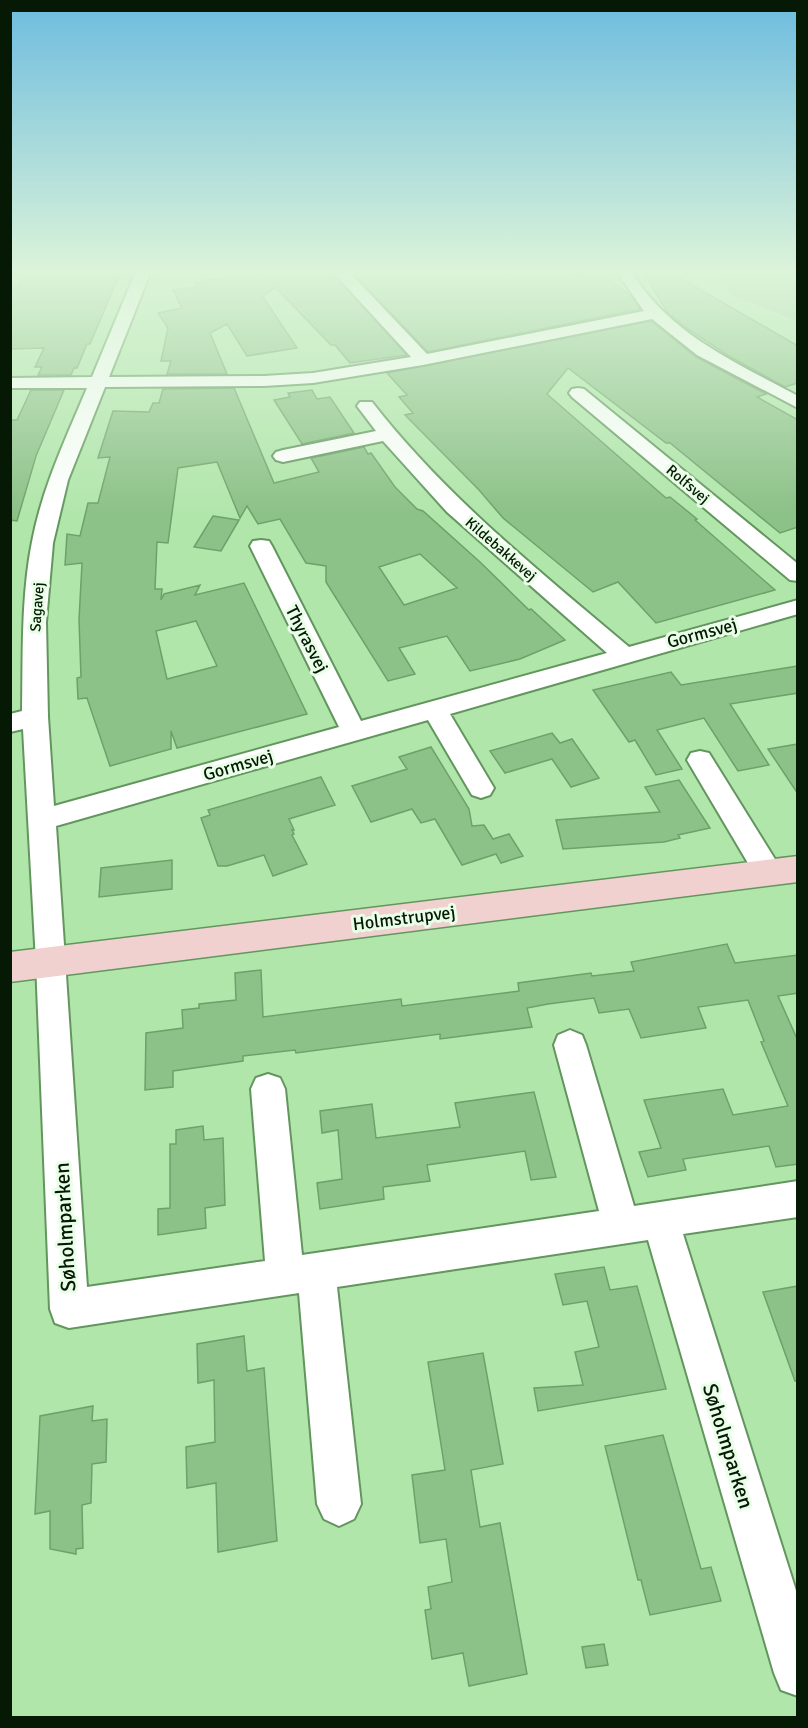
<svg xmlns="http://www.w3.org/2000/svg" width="808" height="1728" viewBox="0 0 808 1728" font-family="Signika,sans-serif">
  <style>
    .green { fill: #a5cea1 }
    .building { fill: #8cc188; stroke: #6ea169; stroke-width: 1.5; fill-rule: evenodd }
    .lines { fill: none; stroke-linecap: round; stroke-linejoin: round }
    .street-casing { stroke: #63965f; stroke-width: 4 }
    .secondary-casing { stroke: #63965f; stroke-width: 3 }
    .street { fill: #fff; fill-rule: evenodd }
    .secondary { fill: #f1d0d0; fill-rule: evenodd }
    .labels { text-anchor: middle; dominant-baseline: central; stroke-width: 6; stroke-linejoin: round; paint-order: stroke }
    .far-street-label { font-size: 15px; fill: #051904; stroke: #e8fee6 }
    .street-label { font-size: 18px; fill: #051904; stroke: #e8fee6 }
    .near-street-label { font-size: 21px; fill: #051904; stroke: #e8fee6 }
  </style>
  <rect width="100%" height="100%" fill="#b1e6ab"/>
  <path class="green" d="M 723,271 L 797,271 L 797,321 L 729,294 L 728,281 Z"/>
  <path class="building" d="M 28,271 L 121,271 L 90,344 L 87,344 L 77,368 L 74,368 L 71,375 L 38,375 L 42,367 L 35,367 L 44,348 L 10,349 L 10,288 L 18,288 Z
    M 259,271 L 330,271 L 407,355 L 350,363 L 335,345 L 331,345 L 275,287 L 263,297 L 297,348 L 247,356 L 227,324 L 210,333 L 227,374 L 167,374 L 171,361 L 161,361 L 168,328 L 158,313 L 182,308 L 173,290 L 197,287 L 195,282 L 261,273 Z
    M 351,271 L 573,271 L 576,274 L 598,271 L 631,296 L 640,309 L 428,352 Z
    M 643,271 L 668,271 L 798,346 L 798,383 L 785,387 L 729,356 L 685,327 L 667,312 Z
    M 651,321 L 696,357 L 766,394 L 757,397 L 798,420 L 798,527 L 780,533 L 670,443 L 666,443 L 568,368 L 547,394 L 666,498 L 670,497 L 697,519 L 695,520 L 775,590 L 656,623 L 618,582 L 593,592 L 503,518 L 479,490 L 405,415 L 413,413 L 399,397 L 407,395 L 387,373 Z
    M 234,388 L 274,483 L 319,472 L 311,458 L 364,447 L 368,454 L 371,453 L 395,487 L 417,509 L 423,511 L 480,562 L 529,610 L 531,609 L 565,640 L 520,659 L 470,671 L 447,636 L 399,648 L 415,674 L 388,681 L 326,582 L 326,566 L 306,563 L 280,519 L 258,524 L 247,506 L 240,518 L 217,462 L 178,468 L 168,543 L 157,542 L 155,589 L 162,589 L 161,600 L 164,594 L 200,585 L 195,595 L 244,583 L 307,714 L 177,748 L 171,731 L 171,749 L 110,766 L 87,698 L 78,699 L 77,678 L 81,677 L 79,620 L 82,563 L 65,565 L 67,534 L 80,536 L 88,503 L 98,503 L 110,457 L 98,458 L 113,411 L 149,412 L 153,403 L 159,403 L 163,389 ZM 420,554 L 457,588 L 404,605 L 379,567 ZM 196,621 L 217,666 L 167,679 L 156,631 Z
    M 31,390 L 64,390 L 36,456 L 17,521 L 10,520 L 10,420 L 17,420 Z
    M 312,390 L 317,399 L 330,397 L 354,433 L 302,444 L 274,400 L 290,397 L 288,393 Z
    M 213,516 L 239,520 L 221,551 L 194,547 Z
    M 798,666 L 798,693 L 730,704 L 769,765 L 738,771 L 704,718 L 657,730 L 682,769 L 656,775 L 635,740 L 629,742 L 593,690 L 671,672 L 681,685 Z
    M 552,733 L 560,743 L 572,739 L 599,778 L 571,787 L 552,759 L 505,773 L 490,751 Z
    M 798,744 L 798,794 L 768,749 Z
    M 431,747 L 469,809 L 472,826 L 484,825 L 493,839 L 509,834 L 523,856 L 501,863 L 496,854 L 462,865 L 435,819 L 421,823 L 412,809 L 371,822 L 352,786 L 407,769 L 399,757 Z
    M 321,777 L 335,805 L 289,819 L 294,830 L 292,830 L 294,834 L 292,835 L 307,864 L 273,876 L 264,855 L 227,866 L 218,866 L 201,818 L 210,815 L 208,810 Z
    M 679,780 L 710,828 L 678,835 L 680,838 L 664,842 L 563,849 L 556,820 L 660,812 L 645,787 Z
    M 172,860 L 172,889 L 99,897 L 101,868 Z
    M 727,944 L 735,963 L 798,955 L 798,993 L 778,996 L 798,1041 L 798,1164 L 776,1167 L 769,1146 L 683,1159 L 686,1170 L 648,1177 L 639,1152 L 661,1148 L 644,1100 L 723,1089 L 733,1115 L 788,1106 L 761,1042 L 764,1041 L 748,1000 L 698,1007 L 706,1028 L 641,1038 L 629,1009 L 599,1013 L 594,998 L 548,1004 L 527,1008 L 532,1027 L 440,1039 L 440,1034 L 296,1053 L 295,1050 L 243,1056 L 243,1061 L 173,1071 L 173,1087 L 145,1090 L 146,1033 L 183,1028 L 182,1010 L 199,1008 L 199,1004 L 236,1000 L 235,973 L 261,970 L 263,1017 L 401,999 L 402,1006 L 519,991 L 518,983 L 591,973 L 592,976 L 634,971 L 631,962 Z
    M 534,1092 L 556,1177 L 531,1180 L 525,1151 L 427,1165 L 430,1181 L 383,1187 L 384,1199 L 320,1209 L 317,1183 L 342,1179 L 338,1130 L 322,1133 L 320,1111 L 372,1104 L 376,1138 L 460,1127 L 455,1103 Z
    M 203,1126 L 204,1140 L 223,1138 L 225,1205 L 205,1208 L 206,1228 L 158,1235 L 158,1209 L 170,1208 L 170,1144 L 176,1144 L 176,1130 Z
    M 604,1267 L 610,1290 L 637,1286 L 666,1389 L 538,1411 L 534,1388 L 583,1385 L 575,1352 L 599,1347 L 587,1301 L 563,1305 L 555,1274 Z
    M 798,1286 L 798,1380 L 795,1381 L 763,1292 Z
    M 244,1336 L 247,1371 L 264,1368 L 277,1541 L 218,1552 L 216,1483 L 187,1488 L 186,1447 L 215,1442 L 214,1380 L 198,1383 L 197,1344 Z
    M 483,1353 L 503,1464 L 471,1470 L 480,1527 L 500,1523 L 527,1674 L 469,1686 L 463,1653 L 432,1659 L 425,1610 L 431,1609 L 428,1587 L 452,1582 L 446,1539 L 420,1543 L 412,1475 L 445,1470 L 428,1362 Z
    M 93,1406 L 92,1421 L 107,1419 L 106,1462 L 92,1464 L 91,1503 L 82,1505 L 83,1548 L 76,1549 L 76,1554 L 50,1549 L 50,1511 L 35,1514 L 40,1416 Z
    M 663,1435 L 701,1569 L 711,1567 L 721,1601 L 650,1615 L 641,1580 L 638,1580 L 605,1446 Z
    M 604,1644 L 608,1665 L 586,1668 L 582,1647 Z"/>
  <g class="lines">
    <g class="street-casing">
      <path id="street" d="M 136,271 L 151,271 L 109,377 L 264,376 L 313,373 L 411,357 L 332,271 L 348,271 L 427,354 L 644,311 L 616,271 L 631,271 C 669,334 735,362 798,396 L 798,408 L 697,355 L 652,319 L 423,365 L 313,383 L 264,386 L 105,387 L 68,480 L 53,543 L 46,622 L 48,717 L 54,806 L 339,727 L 250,546 L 253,541 L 261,540 L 269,541 L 272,546 L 361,721 L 607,653 L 447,512 L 383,441 L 283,462 L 276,460 L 273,456 L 276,452 L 283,450 L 376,431 L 357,406 L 360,402 L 372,402 C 446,497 538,570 629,647 L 798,600 L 798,614 L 450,714 L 494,788 L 490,795 L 481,798 L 472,795 L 428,720 L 56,826 L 87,1287 L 265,1261 L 251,1089 L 256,1078 L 268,1074 L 280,1078 L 285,1089 L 302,1255 L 599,1211 L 554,1045 L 558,1035 L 570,1030 L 582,1035 L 586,1045 L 634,1206 L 798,1181 L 798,1217 L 683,1234 L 798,1597 L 798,1696 L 781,1690 L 774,1673 L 648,1240 L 337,1287 L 361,1504 L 354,1519 L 339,1526 L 324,1519 L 317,1504 L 299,1293 L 69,1328 L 55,1323 L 50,1309 L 36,962 L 23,729 L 10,732 L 10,714 L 22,711 C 23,656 21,597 32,542 C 42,488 66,438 87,388 L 10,388 L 10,378 L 92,377 Z
        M 578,388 L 584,389 L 798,564 L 798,581 L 790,580 L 572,397 L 569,393 L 572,389 Z
        M 700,751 L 709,753 L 778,864 L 782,872 L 778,880 L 768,883 L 758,880 L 687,760 L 691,753 Z"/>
    </g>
    <g class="secondary-casing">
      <path id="secondary" d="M 798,856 L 798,882 L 10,982 L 10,952 Z"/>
    </g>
    <use href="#street" class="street"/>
    <use href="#secondary" class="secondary"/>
  </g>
  <linearGradient id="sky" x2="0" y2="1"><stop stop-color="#6dbcdf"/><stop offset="0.53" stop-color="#dcf4d9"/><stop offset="1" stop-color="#dcf4d9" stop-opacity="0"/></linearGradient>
  <rect width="808" height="513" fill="url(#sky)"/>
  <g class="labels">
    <g class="far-street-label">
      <text transform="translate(688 484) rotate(40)">Rolfsvej</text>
      <text transform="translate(501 549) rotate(41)">Kildebakkevej</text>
      <text transform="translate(37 607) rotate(-86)">Sagavej</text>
    </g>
    <g class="street-label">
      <text transform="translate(702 633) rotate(-15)">Gormsvej</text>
      <text transform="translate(307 639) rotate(63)">Thyrasvej</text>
      <text transform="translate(238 765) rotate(-16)">Gormsvej</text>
      <text transform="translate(404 918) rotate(-7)">Holmstrupvej</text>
    </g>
    <g class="near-street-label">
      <text transform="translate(65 1227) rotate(-93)">Søholmparken</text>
      <text transform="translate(728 1446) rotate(73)">Søholmparken</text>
    </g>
  </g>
  <rect width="808" height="1728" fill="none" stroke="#051904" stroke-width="24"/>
</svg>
